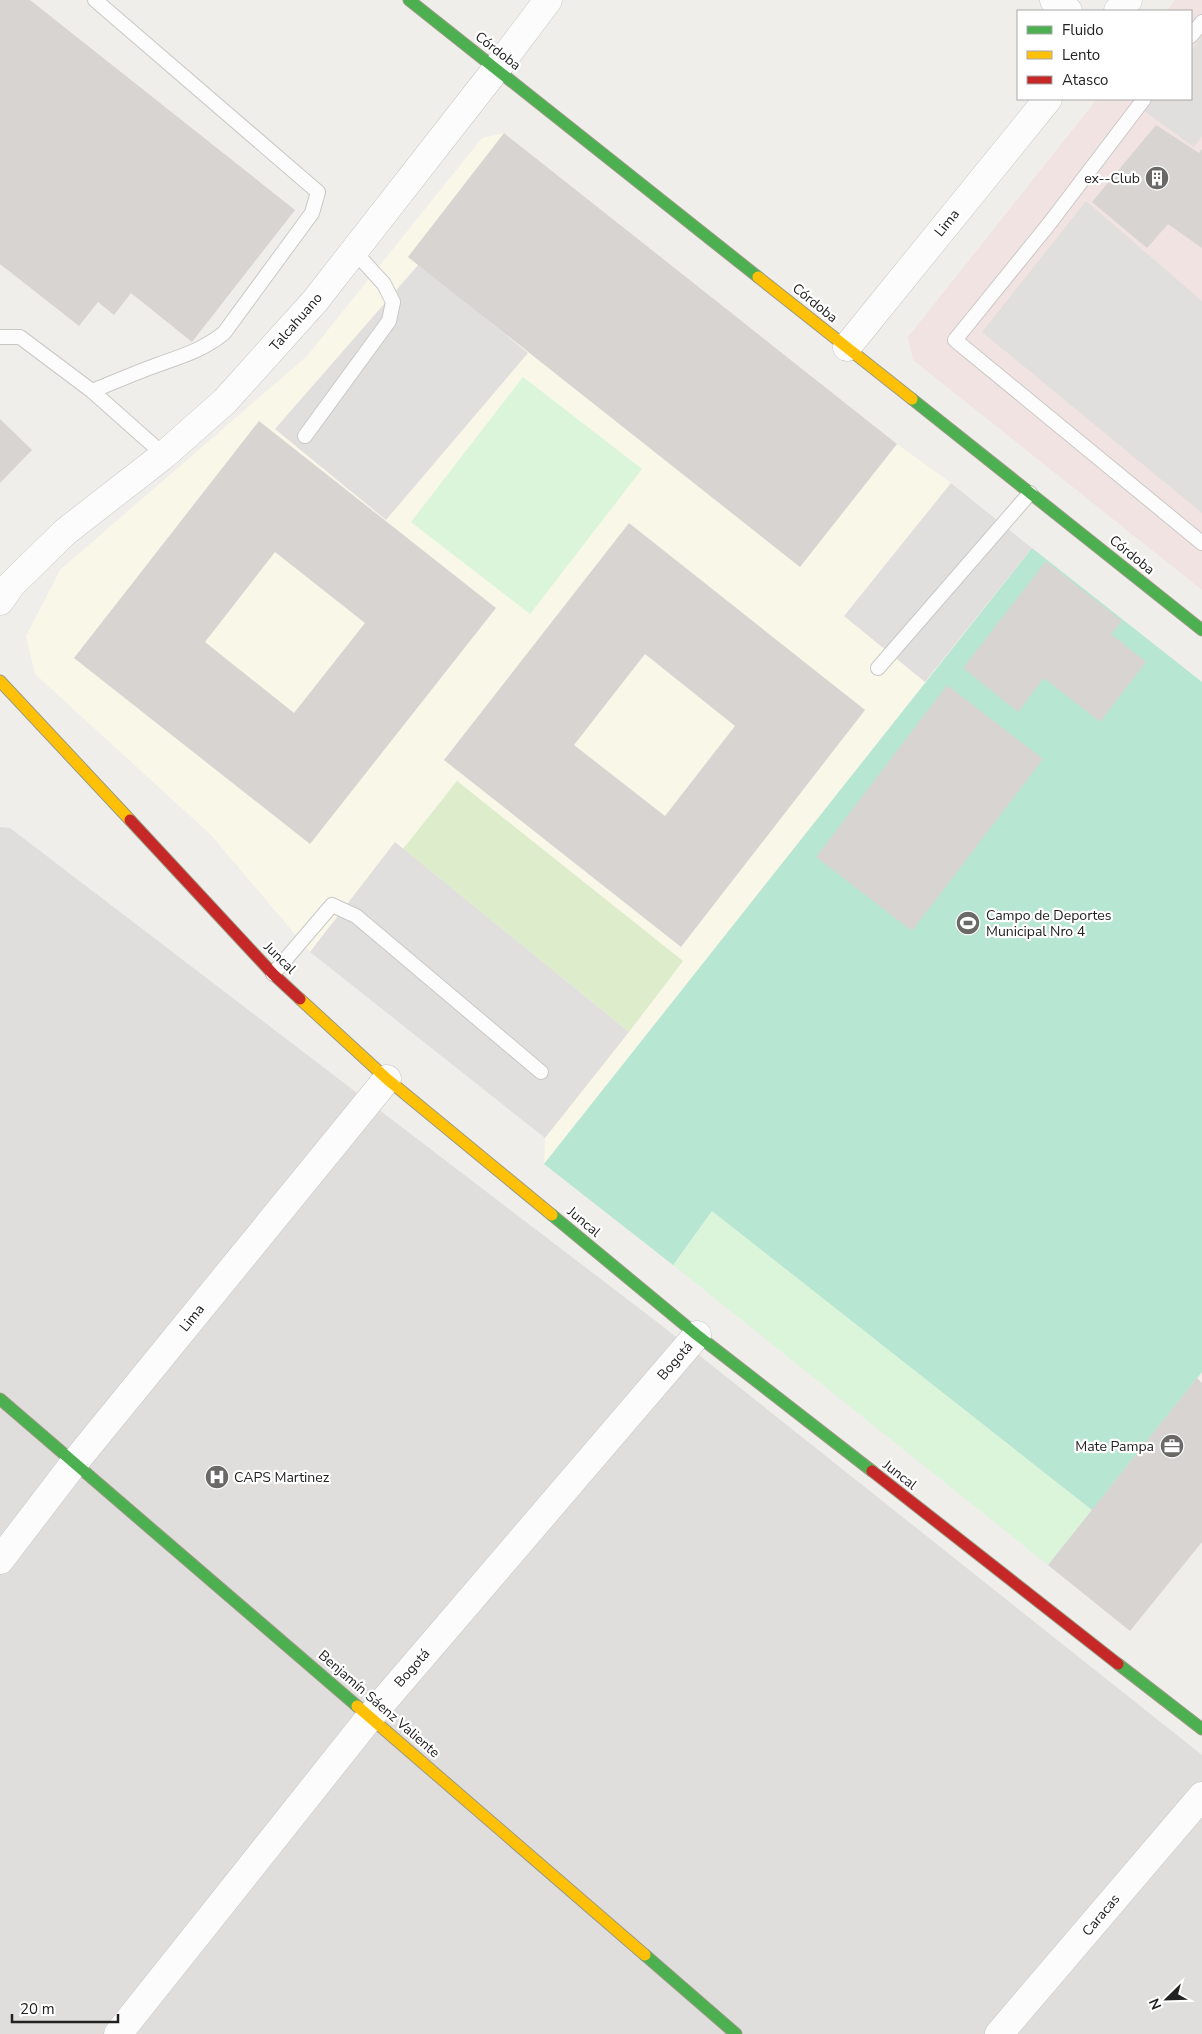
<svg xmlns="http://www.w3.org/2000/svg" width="1202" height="2034" viewBox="0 0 1202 2034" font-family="'Nunito Sans',sans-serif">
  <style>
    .residential { fill: #dfdedc }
    .commercial { fill: #f1e3e1 }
    .education { fill: #f8f7e8 }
    .grass { fill: #ddeccb }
    .park { fill: #daf5da }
    .pitch { fill: #b7e6d2 }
    .parking { fill: #e0dfde }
    .building { fill: #d7d4d2; fill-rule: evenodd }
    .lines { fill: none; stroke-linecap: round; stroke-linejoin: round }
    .lane-casing { stroke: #c9c8c7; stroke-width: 16 }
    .street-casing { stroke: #c9c8c7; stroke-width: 29 }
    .fast-casing { stroke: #999a82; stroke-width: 13 }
    .slow-casing { stroke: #999a82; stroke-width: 13 }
    .jam-casing { stroke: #999a82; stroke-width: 13 }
    .lane { stroke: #fdfcfc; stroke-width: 14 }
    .street { stroke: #fdfcfc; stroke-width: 28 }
    .fast { stroke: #4caf50; stroke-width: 11 }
    .slow { stroke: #ffc107; stroke-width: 11 }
    .jam { stroke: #c62828; stroke-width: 11 }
    .labels { text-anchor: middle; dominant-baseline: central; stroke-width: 4.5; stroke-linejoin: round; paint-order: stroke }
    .street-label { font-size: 14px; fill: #222; stroke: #fff }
    .poi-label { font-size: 14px; fill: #222; stroke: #fff; text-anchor: end }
  </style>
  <rect width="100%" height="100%" fill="#f0eeeb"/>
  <path class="residential" d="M 0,827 L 10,828 L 661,1325 L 1202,1755 L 1202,2034 L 0,2034 Z"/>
  <path class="commercial" d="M 1175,0 L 1202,0 L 1202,590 L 913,360 L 908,337 L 1097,99 L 1191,99 L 1191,11 L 1166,11 Z"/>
  <path class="education" d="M 504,133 L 897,444 L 951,483 L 1032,548 L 544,1164 L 545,1137 L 310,952 L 211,835 L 35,674 L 26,636 L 60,570 L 307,356 L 482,138 Z"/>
  <path class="grass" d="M 457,781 L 683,961 L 629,1032 L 403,849 Z"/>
  <path class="park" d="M 523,377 L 642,469 L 530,614 L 411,522 Z
    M 712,1211 L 1092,1510 L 1048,1565 L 673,1265 Z"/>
  <path class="pitch" d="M 1032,548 L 1202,682 L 1202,1372 L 1092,1510 L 712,1211 L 673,1265 L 544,1164 Z"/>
  <path class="parking" d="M 1202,36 L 1202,136 L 1194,147 L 1144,111 L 1154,99 L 1191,99 L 1191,51 Z
    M 1086,201 L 1202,301 L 1202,513 L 982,332 Z
    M 419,264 L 528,353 L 386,520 L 275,429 Z
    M 951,483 L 1032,548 L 925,682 L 844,616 Z
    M 395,842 L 629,1032 L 545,1138 L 310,952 Z"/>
  <path class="building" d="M 0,0 L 30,0 L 295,210 L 192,342 L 131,293 L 114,315 L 98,302 L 79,326 L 0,264 Z
    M 1156,125 L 1199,153 L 1202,149 L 1202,248 L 1168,224 L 1147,248 L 1092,202 Z
    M 504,133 L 897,444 L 800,567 L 408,257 Z
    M 0,419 L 32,450 L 0,483 Z
    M 259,421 L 496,608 L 310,844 L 74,658 ZM 275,552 L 365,623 L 294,713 L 205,642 Z
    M 629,523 L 865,710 L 681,947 L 444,760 ZM 645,654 L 735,726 L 665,816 L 574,745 Z
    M 1046,561 L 1122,621 L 1111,634 L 1146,662 L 1100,722 L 1044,678 L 1018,712 L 963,668 Z
    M 947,685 L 1043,759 L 912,931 L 816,857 Z
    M 1197,1378 L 1202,1383 L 1202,1542 L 1130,1631 L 1048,1565 Z"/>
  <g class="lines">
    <g class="lane-casing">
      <path id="lane" d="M 1191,36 L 1202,22
        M 1144,99 L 1049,224 L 955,340 L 1202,543
        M 0,337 L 20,337 L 92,391 L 164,455
        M 92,391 C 114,382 135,373 157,365 C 182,356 203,350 224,333 L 312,213 L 318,192 L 95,0
        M 305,436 L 389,321 L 393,302 L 384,284 L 354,251
        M 878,668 L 1030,493
        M 273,974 L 332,905 L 356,916 L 541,1072"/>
    </g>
    <g class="street-casing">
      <path id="street" d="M 1054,0 L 1068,11
        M 1118,11 L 1128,0
        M 847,347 L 1048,99
        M 0,601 L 11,585 L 65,532 L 164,455 L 225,401 L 315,301 L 497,68 L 548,0
        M 0,1560 L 75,1462 L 387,1079
        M 118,2034 L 370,1717 L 697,1335
        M 999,2034 L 1202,1796"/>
    </g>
    <g class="fast-casing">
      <path id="fast" d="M 409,0 L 758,277
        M 912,399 L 1202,630
        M 552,1215 L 697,1335 L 872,1471
        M 0,1399 L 357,1706
        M 1118,1664 L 1202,1729
        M 645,1955 L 736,2034"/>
    </g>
    <g class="slow-casing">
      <path id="slow" d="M 758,277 L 912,399
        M 0,681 L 130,820
        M 300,999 L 387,1079 L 552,1215
        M 357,1706 L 645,1955"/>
    </g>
    <g class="jam-casing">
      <path id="jam" d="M 130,820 L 273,974 L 300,999
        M 872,1471 L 1118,1664"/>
    </g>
    <use href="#lane" class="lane"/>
    <use href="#street" class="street"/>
    <use href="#fast" class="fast"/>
    <use href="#slow" class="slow"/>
    <use href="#jam" class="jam"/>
  </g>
  <defs>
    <g id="building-disc" transform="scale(1.25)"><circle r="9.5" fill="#6a6968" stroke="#fff"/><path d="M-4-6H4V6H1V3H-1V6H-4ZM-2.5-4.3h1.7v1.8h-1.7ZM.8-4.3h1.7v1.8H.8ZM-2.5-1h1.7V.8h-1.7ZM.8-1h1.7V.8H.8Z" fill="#fff"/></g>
    <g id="stadium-disc" transform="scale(1.25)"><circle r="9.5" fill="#6a6968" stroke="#fff"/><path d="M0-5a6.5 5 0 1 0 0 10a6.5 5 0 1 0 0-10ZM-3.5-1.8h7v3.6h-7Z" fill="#fff"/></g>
    <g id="office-disc" transform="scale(1.25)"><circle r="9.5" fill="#6a6968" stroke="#fff"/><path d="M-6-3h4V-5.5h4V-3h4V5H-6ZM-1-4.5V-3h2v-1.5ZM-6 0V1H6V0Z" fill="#fff"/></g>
    <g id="hospital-disc" transform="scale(1.25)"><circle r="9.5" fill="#6a6968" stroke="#fff"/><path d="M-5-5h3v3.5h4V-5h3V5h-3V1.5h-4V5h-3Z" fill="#fff"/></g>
  </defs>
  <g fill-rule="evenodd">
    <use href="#building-disc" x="1157" y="178"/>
    <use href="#stadium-disc" x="968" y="923"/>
    <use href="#office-disc" x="1172" y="1446"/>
    <use href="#hospital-disc" x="217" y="1477"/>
  </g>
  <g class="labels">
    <g class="street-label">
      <text transform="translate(498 51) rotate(38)">Córdoba</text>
      <text transform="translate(947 223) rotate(-51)">Lima</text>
      <text transform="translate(815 303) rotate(39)">Córdoba</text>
      <text transform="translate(296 322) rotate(-49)">Talcahuano</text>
      <text transform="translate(1132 555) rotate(39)">Córdoba</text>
      <text transform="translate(280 958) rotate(45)">Juncal</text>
      <text transform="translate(584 1222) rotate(40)">Juncal</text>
      <text transform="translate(192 1318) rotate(-51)">Lima</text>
      <text transform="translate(675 1361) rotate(-49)">Bogotá</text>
      <text transform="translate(900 1475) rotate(38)">Juncal</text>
      <text transform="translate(412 1668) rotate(-49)">Bogotá</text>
      <text transform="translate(379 1704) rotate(41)">Benjamín Sáenz Valiente</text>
      <text transform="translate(1101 1915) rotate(-50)">Caracas</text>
    </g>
    <g class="poi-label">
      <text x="1140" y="178">ex--Club</text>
      <text x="986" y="915" text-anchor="start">Campo de Deportes<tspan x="986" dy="16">Municipal Nro 4</tspan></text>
      <text x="1154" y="1446">Mate Pampa</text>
      <text x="234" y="1477" text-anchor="start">CAPS Martinez</text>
    </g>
  </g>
  <rect x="1017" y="10" width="175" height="90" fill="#ffffff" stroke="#a7a7a7"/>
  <rect x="1027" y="26" width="25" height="8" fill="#4caf50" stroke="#a7a7a7"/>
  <text x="1062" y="35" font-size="15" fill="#222222">Fluido</text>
  <rect x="1027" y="51" width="25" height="8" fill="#ffc107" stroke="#a7a7a7"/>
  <text x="1062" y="60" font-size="15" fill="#222222">Lento</text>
  <rect x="1027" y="76" width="25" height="8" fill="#c62828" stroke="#a7a7a7"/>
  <text x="1062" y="85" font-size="15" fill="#222222">Atasco</text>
  <g transform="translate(1167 1999) rotate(247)" stroke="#ffffff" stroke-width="4" paint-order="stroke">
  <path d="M0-4L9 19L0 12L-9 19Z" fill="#222222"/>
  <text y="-8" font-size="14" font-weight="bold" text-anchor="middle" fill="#222222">N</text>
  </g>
  <path d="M12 2014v8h106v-8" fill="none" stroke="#222222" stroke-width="2.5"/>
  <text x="20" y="2014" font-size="15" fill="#222222" stroke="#ffffff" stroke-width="4" paint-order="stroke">20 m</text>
</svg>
